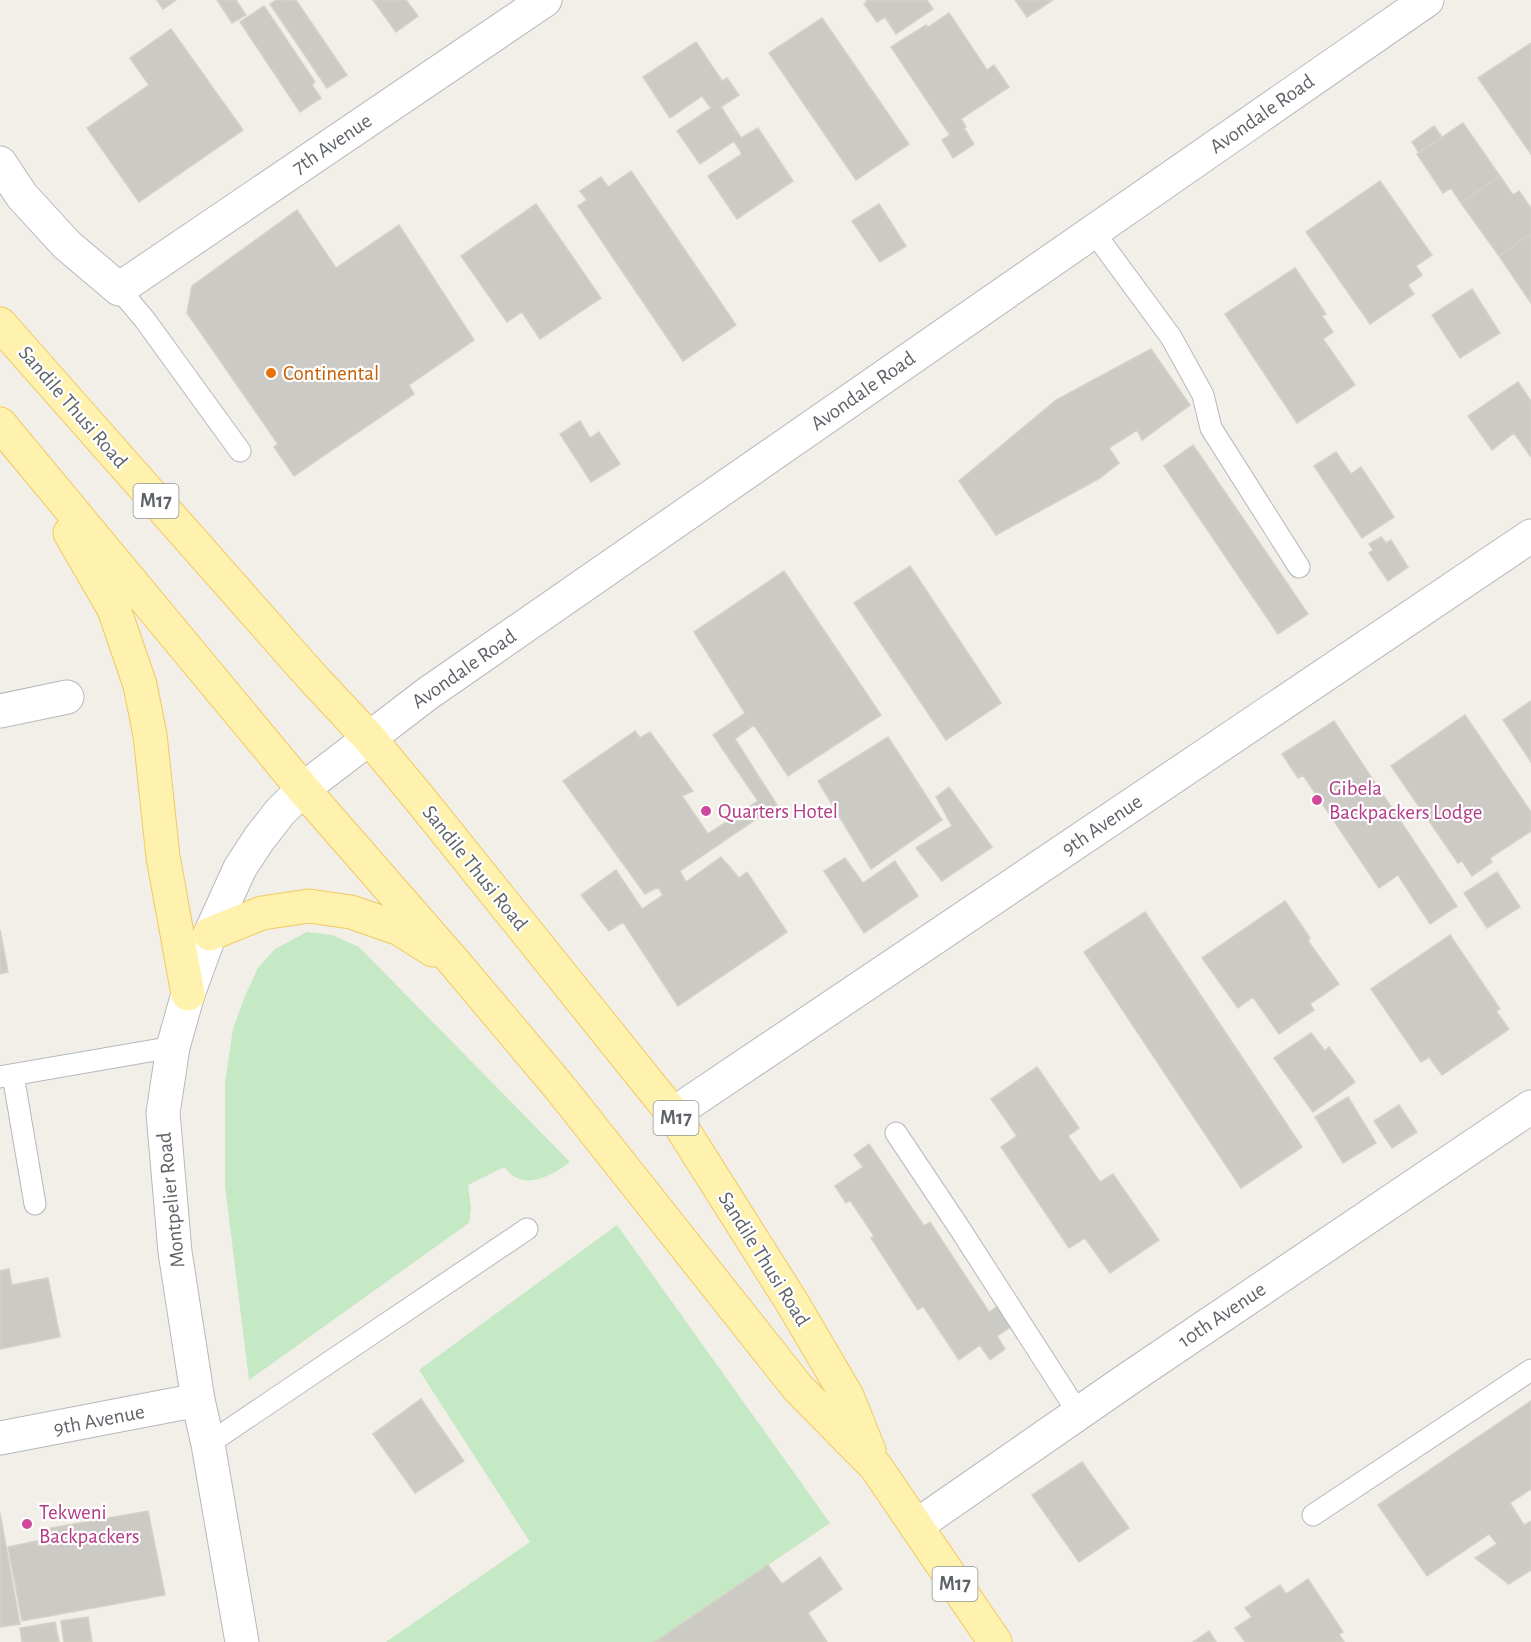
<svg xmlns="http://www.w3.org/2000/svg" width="1531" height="1642" viewBox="0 0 1531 1642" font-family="'Alegreya Sans',sans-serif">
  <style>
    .green { fill: #c5e8c5 }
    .building { fill: #cccac5; stroke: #d6d1c6; stroke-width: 1.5 }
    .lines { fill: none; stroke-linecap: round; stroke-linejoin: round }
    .lane-casing { stroke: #b5b8bc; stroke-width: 23 }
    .street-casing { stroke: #b5b8bc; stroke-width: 35 }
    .primary-casing { stroke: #f2c960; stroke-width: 35 }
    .lane { stroke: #fff; stroke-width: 21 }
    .street { stroke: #fff; stroke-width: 33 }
    .primary { stroke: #fff2af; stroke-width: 33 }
    .food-dot { fill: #e8710a; stroke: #fff; stroke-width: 2 }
    .hotel-dot { fill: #d1479c; stroke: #fff; stroke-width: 2 }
    .labels { text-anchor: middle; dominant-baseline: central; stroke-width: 4.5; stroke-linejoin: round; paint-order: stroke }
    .shield { fill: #fff; stroke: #8f9295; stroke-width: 1.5 }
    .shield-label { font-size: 20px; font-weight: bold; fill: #5f6368 }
    .street-label { font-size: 21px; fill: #5f6368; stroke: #fff }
    .food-label { font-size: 21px; fill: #c56008; stroke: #fff; text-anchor: start }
    .hotel-label { font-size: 21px; fill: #b23c85; stroke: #fff; text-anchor: start }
  </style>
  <rect width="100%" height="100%" fill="#f1efe8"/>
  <path class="green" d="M 307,932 L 332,935 L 359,947 L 570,1162 C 556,1173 532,1187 515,1177 C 511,1175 507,1170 504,1167 L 468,1185 L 471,1208 L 469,1223 L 249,1380 L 225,1186 L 225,1083 L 233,1029 L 245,996 L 258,968 L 275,949 Z
    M 617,1225 L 830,1523 L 655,1642 L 386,1642 L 530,1542 L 419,1370 Z"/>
  <path class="building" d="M 157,0 L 176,0 L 163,9 Z
    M 217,0 L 236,0 L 246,15 L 232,23 Z
    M 276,0 L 296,0 L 347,75 L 327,88 L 270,4 Z
    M 373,0 L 406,0 L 418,16 L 396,32 Z
    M 866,0 L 927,0 L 933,9 L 896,34 L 885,17 L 877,22 L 864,4 L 867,2 Z
    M 1015,0 L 1053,0 L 1027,17 Z
    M 264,6 L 315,82 L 312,85 L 321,98 L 300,112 L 240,22 Z
    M 949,13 L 987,70 L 994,65 L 1009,87 L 961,119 L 966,127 L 964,128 L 974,144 L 953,158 L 942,140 L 950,135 L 891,47 L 926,25 L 928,27 Z
    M 822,18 L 909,144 L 856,180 L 769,53 Z
    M 171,29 L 243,130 L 139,202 L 87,128 L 149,85 L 130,58 Z
    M 696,42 L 722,81 L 727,78 L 739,95 L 721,107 L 741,138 L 758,128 L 793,181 L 737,219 L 708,176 L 742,154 L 734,141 L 700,164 L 677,131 L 711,108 L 702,96 L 670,118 L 643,77 Z
    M 1531,43 L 1531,154 L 1478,78 Z
    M 1463,123 L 1500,176 L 1461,203 L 1451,188 L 1443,193 L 1417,154 Z
    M 1434,126 L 1442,137 L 1419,153 L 1412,142 Z
    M 631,171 L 736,325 L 683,361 L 578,206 L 587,200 L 580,191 L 601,177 L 608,187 Z
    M 1500,176 L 1513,195 L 1519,191 L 1531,208 L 1531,234 L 1499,256 L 1461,203 Z
    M 1380,181 L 1432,255 L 1416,266 L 1422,275 L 1408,285 L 1414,294 L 1370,324 L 1306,232 Z
    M 536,204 L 601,298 L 540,339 L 522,312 L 507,322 L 461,256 Z
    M 879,204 L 906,246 L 880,262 L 852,221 Z
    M 297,210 L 336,268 L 399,225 L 474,340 L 409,385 L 414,394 L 294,476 L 274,447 L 278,444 L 187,313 L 192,286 Z
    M 1531,234 L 1531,303 L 1499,256 Z
    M 1295,268 L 1326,314 L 1322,316 L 1333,332 L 1323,339 L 1355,385 L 1297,423 L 1225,314 Z
    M 1472,289 L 1500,333 L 1460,358 L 1432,315 Z
    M 1151,349 L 1190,405 L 1142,440 L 1137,430 L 1109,448 L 1119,463 L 1100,478 L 996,535 L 959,481 L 1056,400 Z
    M 1518,382 L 1531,401 L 1531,457 L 1514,433 L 1492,450 L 1468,416 Z
    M 580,421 L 590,438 L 599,432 L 620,464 L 591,482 L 560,434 Z
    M 1193,445 L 1308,614 L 1278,634 L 1164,466 Z
    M 1336,452 L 1351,474 L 1361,467 L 1394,517 L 1362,538 L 1314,466 Z
    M 1381,537 L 1386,543 L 1391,540 L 1408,567 L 1388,581 L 1369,553 L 1373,550 L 1369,544 Z
    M 910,566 L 1001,703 L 946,740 L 854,603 Z
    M 784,571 L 881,715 L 788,776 L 754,725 L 735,739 L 777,805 L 680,871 L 686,882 L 721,857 L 739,878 L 747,872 L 787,932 L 678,1006 L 623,922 L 609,931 L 581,895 L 616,870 L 642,909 L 663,895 L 658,887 L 645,894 L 563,781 L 635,731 L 640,738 L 650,732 L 693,791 L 682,796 L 708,834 L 758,801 L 713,735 L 745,713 L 694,632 Z
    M 1531,701 L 1531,762 L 1503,720 Z
    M 1465,715 L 1531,812 L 1531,831 L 1490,858 L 1492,862 L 1472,876 L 1462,861 L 1458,863 L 1391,766 Z
    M 1334,721 L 1457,906 L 1430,924 L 1398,875 L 1379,888 L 1303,775 L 1298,778 L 1282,754 Z
    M 888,737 L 942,820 L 871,869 L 818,781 Z
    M 949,787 L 992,847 L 942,881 L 916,848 L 952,826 L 936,797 Z
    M 845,858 L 863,883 L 895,861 L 918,896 L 864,933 L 824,871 Z
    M 1497,872 L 1520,907 L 1487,928 L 1464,893 Z
    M 1285,901 L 1310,938 L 1308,941 L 1339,984 L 1310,1004 L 1314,1010 L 1279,1034 L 1253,997 L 1238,1008 L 1202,958 Z
    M 1145,912 L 1302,1147 L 1241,1188 L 1084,952 Z
    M 0,930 L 8,972 L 0,974 Z
    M 1450,935 L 1500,1009 L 1496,1011 L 1509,1029 L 1442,1075 L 1429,1057 L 1421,1062 L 1371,989 Z
    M 1311,1033 L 1325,1051 L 1329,1047 L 1355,1082 L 1313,1112 L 1274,1058 Z
    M 1037,1067 L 1079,1128 L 1068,1136 L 1100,1182 L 1113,1174 L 1159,1240 L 1110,1273 L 1085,1238 L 1069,1248 L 1001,1147 L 1017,1136 L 991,1099 Z
    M 1348,1097 L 1376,1143 L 1343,1163 L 1315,1117 Z
    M 1399,1105 L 1417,1132 L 1392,1148 L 1374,1121 Z
    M 869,1144 L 924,1226 L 930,1222 L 989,1312 L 998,1306 L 1012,1326 L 997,1336 L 1005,1349 L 990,1360 L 980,1345 L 959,1360 L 923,1306 L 918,1310 L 871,1238 L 874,1236 L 850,1200 L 846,1203 L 835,1186 L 863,1167 L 854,1155 Z
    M 9,1269 L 12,1285 L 48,1278 L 60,1337 L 0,1349 L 0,1271 Z
    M 421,1399 L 464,1461 L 415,1493 L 373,1434 Z
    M 1531,1401 L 1531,1489 L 1510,1503 L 1524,1525 L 1531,1521 L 1531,1570 L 1509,1584 L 1475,1558 L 1497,1544 L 1489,1534 L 1427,1576 L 1378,1505 Z
    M 1082,1462 L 1129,1528 L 1079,1562 L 1032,1495 Z
    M 148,1511 L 165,1595 L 22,1621 L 8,1547 L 37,1541 L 38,1546 L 48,1545 L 45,1529 Z
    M 0,1513 L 20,1624 L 0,1627 Z
    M 820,1557 L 842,1589 L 808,1613 L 827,1642 L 655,1642 L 768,1565 L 782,1584 Z
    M 1308,1579 L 1343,1632 L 1339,1634 L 1344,1642 L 1245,1642 L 1235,1628 L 1252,1617 L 1245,1608 L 1280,1585 L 1286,1594 Z
    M 88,1617 L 92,1642 L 64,1642 L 61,1621 Z
    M 55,1622 L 59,1642 L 22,1642 L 20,1628 Z
    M 1209,1631 L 1216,1642 L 1193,1642 Z"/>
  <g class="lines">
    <g class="lane-casing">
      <path id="lane" d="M 1093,231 L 1171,337 L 1203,395 L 1211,428 L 1299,567
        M 119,289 L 145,320 L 240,451
        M 13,1075 L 35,1204
        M 0,1077 L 173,1047
        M 896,1133 L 960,1229 L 1079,1414
        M 208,1444 L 527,1229
        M 1313,1515 L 1531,1370"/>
    </g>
    <g class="street-casing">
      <path id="street" d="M 0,163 L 22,196 L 67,245 L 119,289 L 545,0
        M 0,711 L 67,697
        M 673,1114 L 1531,536
        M 0,1438 L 198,1400
        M 916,1526 L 1128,1379 L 1531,1107
        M 242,1642 L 208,1444 L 198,1400 L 175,1252 L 163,1113 L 173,1047 L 188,994 L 210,934 L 240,868 L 259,839 L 280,812 L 303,789 L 427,694 L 1427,0"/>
    </g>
    <g class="primary-casing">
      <path id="primary" d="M 0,324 L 312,677 L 370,739 L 424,804 L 673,1114 L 793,1304 L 847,1396 L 869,1451
        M 0,424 L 303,789 L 455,963 L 561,1089 L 798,1388 L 876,1467 L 995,1642
        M 70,533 L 114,609 L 140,685 L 150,735 L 163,857 L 188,994
        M 210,934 L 262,913 L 309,906 L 351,912 L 400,929 L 433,950"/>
    </g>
    <use href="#lane" class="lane"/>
    <use href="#street" class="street"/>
    <use href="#primary" class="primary"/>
  </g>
  <circle class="food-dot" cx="271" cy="373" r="6"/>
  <g class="hotel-dot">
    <circle cx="1317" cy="800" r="6"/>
    <circle cx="706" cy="811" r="6"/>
    <circle cx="27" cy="1524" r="6"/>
  </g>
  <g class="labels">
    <g class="shield">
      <rect x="133.5" y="484" width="45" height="34" rx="4.5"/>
      <rect x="653.5" y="1101" width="45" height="34" rx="4.5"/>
      <rect x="932.5" y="1567" width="45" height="34" rx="4.5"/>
    </g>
    <g class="shield-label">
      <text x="156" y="501">M17</text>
      <text x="676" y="1118">M17</text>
      <text x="955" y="1584">M17</text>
    </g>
    <g class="street-label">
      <text transform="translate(1262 114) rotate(-35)">Avondale Road</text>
      <text transform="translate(332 144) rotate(-34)">7th Avenue</text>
      <text transform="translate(863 391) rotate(-35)">Avondale Road</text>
      <text transform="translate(73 407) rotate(49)">Sandile Thusi Road</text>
      <text transform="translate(464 669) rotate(-35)">Avondale Road</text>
      <text transform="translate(1102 825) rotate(-34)">9th Avenue</text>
      <text transform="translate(475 868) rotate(51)">Sandile Thusi Road</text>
      <text transform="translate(171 1200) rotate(-96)">Montpelier Road</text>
      <text transform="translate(764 1259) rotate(58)">Sandile Thusi Road</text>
      <text transform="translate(1222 1315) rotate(-34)">10th Avenue</text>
      <text transform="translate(99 1420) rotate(-11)">9th Avenue</text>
    </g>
    <g class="food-label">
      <text x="283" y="373">Continental</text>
    </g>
    <g class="hotel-label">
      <text x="1329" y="788">Gibela<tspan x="1329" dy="24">Backpackers Lodge</tspan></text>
      <text x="718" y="811">Quarters Hotel</text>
      <text x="39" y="1512">Tekweni<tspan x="39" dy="24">Backpackers</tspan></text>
    </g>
  </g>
</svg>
